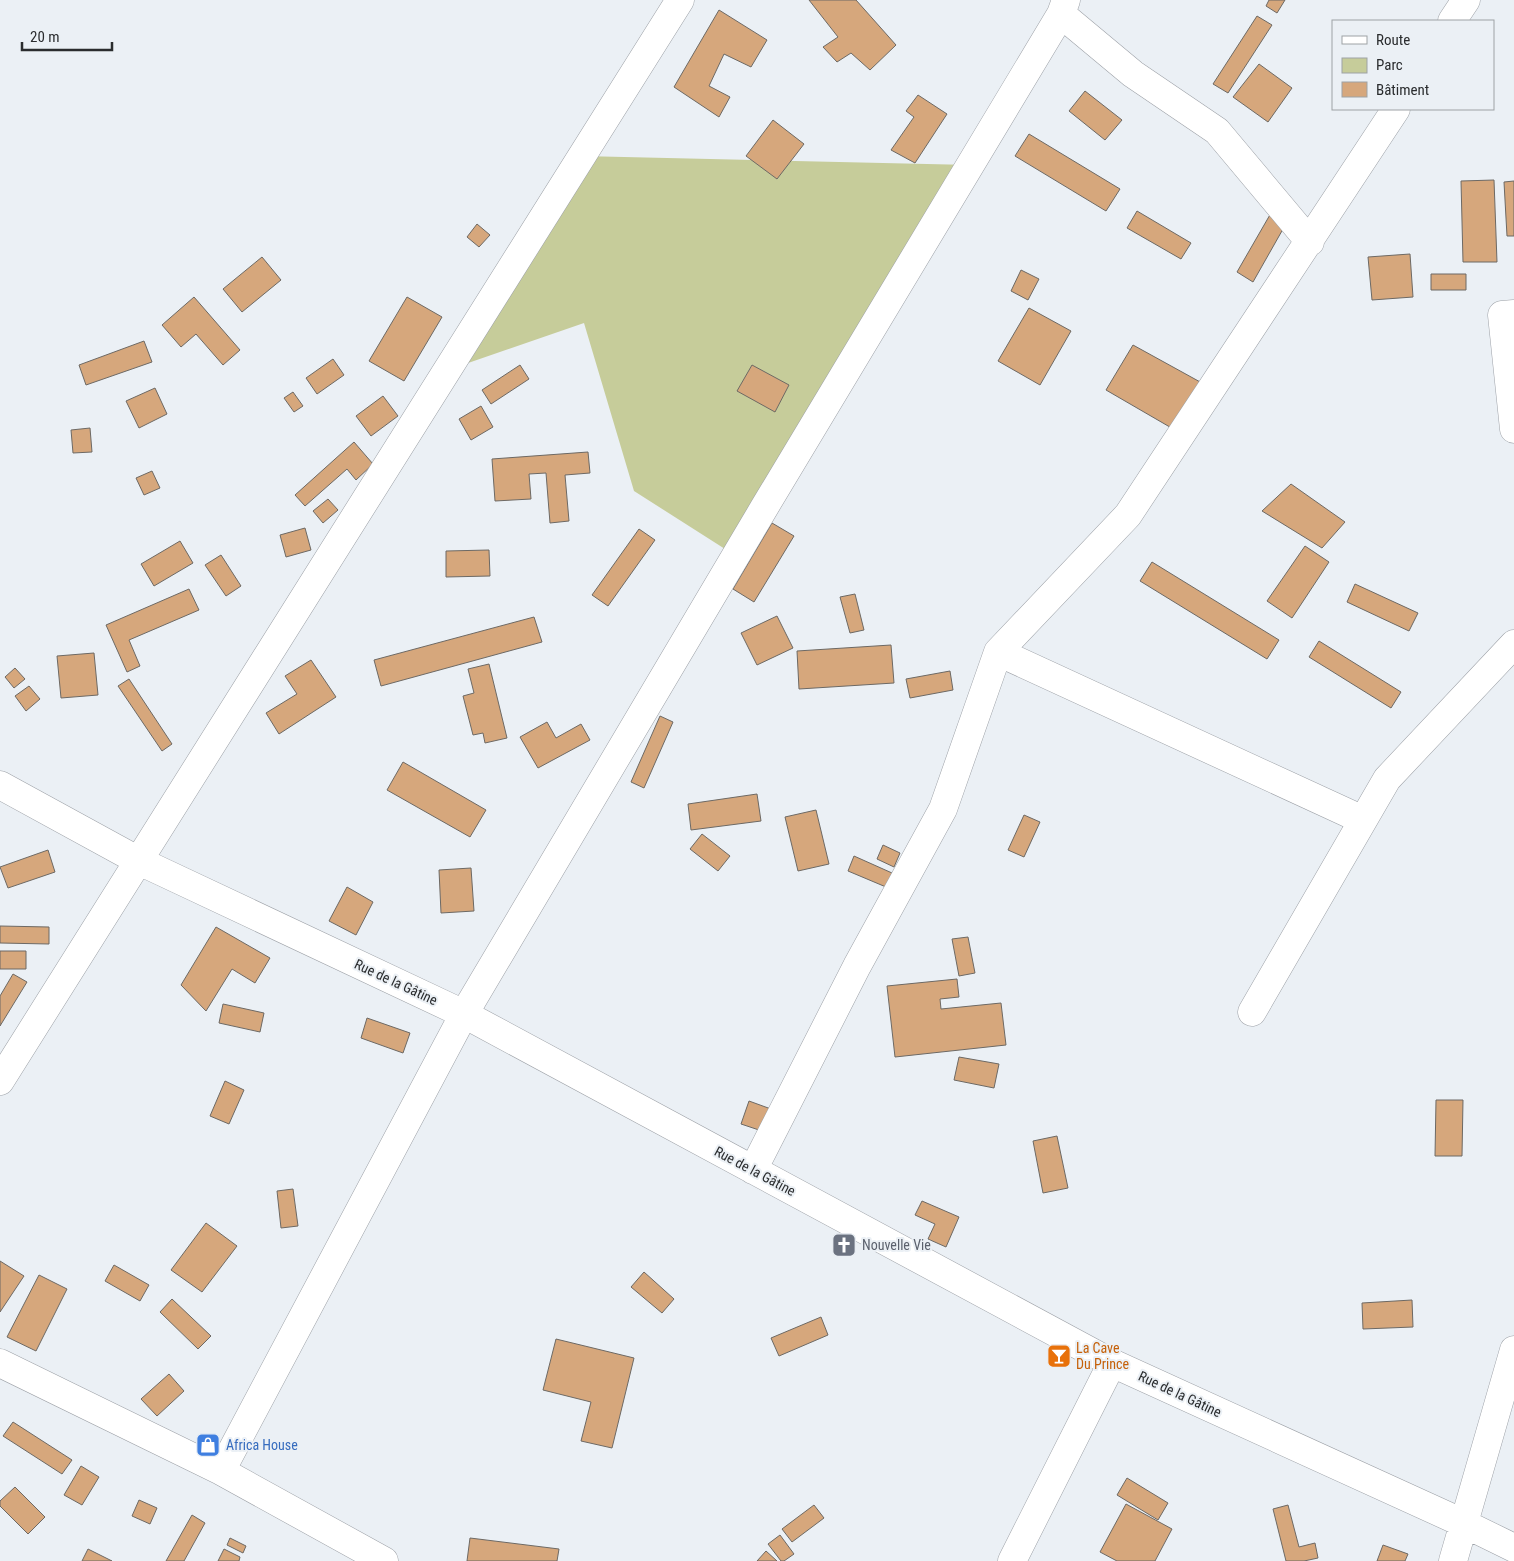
<svg xmlns="http://www.w3.org/2000/svg" width="1514" height="1561" viewBox="0 0 1514 1561" font-family="'Roboto Condensed',sans-serif">
  <style>
    .green { fill: #c6cc9a }
    .building { fill: #d6a77c; stroke: #6d6964 }
    .lines { fill: none; stroke-linecap: round; stroke-linejoin: round }
    .street-casing { stroke: #9da1a7; stroke-width: 29 }
    .street { stroke: #fff; stroke-width: 28 }
    .labels { text-anchor: middle; dominant-baseline: central; stroke-width: 4; stroke-linejoin: round; paint-order: stroke }
    .street-label { font-size: 14px; fill: #2a2c2e; stroke: #ebf0f5 }
    .worship-label { font-size: 14px; fill: #5b616d; stroke: #ebf0f5; text-anchor: start }
    .food-label { font-size: 14px; fill: #c56008; stroke: #ebf0f5; text-anchor: start }
    .shop-label { font-size: 14px; fill: #366cbe; stroke: #ebf0f5; text-anchor: start }
  </style>
  <rect width="100%" height="100%" fill="#ebf0f5"/>
  <path class="green" d="M 581,156 L 971,165 L 736,556 L 634,491 L 584,323 L 445,371 Z"/>
  <path class="building" d="M 809,0 L 856,0 L 896,45 L 870,70 L 851,53 L 837,62 L 823,47 L 838,37 Z
    M 1269,0 L 1285,0 L 1277,13 L 1266,6 Z
    M 719,10 L 767,40 L 751,67 L 724,54 L 709,86 L 730,97 L 719,117 L 674,87 Z
    M 1257,16 L 1272,25 L 1228,93 L 1213,84 Z
    M 1259,64 L 1292,88 L 1268,122 L 1233,97 Z
    M 1085,91 L 1122,120 L 1105,140 L 1069,111 Z
    M 918,95 L 947,114 L 915,163 L 891,150 L 914,117 L 906,111 Z
    M 773,120 L 804,144 L 777,179 L 746,156 Z
    M 1029,134 L 1120,189 L 1106,211 L 1015,156 Z
    M 1494,180 L 1497,262 L 1463,262 L 1461,181 Z
    M 1514,181 L 1514,236 L 1507,236 L 1504,182 Z
    M 1137,211 L 1191,243 L 1181,259 L 1127,228 Z
    M 1271,213 L 1287,222 L 1253,282 L 1237,272 Z
    M 477,224 L 490,235 L 479,247 L 467,237 Z
    M 1410,254 L 1413,297 L 1372,300 L 1368,257 Z
    M 262,257 L 281,280 L 242,312 L 223,289 Z
    M 1021,270 L 1039,279 L 1028,300 L 1011,291 Z
    M 1431,274 L 1466,274 L 1466,290 L 1431,290 Z
    M 194,297 L 240,350 L 223,365 L 196,334 L 181,347 L 162,325 Z
    M 407,297 L 442,317 L 404,381 L 369,361 Z
    M 1029,308 L 1071,331 L 1040,385 L 998,361 Z
    M 144,341 L 152,362 L 86,385 L 79,365 Z
    M 1133,345 L 1202,383 L 1175,430 L 1106,390 Z
    M 333,359 L 344,375 L 317,394 L 306,378 Z
    M 520,365 L 529,379 L 491,404 L 482,390 Z
    M 752,365 L 789,385 L 775,412 L 737,391 Z
    M 155,388 L 167,414 L 139,428 L 126,401 Z
    M 293,392 L 303,406 L 294,412 L 284,398 Z
    M 383,396 L 398,416 L 371,436 L 356,416 Z
    M 481,406 L 493,427 L 471,440 L 459,419 Z
    M 90,428 L 92,452 L 73,453 L 71,430 Z
    M 354,442 L 373,464 L 356,480 L 347,469 L 305,506 L 295,495 Z
    M 588,452 L 590,473 L 565,475 L 569,521 L 550,523 L 546,473 L 529,474 L 531,499 L 495,501 L 492,459 Z
    M 152,471 L 160,488 L 144,495 L 136,478 Z
    M 1291,484 L 1345,522 L 1322,548 L 1262,511 Z
    M 328,499 L 338,510 L 323,523 L 313,511 Z
    M 772,523 L 794,536 L 754,602 L 733,589 Z
    M 305,528 L 311,550 L 286,557 L 280,535 Z
    M 639,529 L 655,540 L 608,606 L 592,595 Z
    M 180,541 L 193,563 L 154,586 L 141,564 Z
    M 1305,546 L 1329,562 L 1292,618 L 1267,601 Z
    M 489,550 L 490,576 L 446,577 L 446,551 Z
    M 221,555 L 241,586 L 226,596 L 205,565 Z
    M 1152,562 L 1279,640 L 1267,659 L 1140,581 Z
    M 1355,584 L 1418,613 L 1409,631 L 1347,602 Z
    M 189,589 L 199,610 L 129,640 L 140,666 L 127,672 L 106,625 Z
    M 855,594 L 864,630 L 850,633 L 840,597 Z
    M 777,616 L 793,648 L 757,665 L 741,633 Z
    M 534,617 L 542,642 L 381,686 L 374,660 Z
    M 1319,641 L 1401,692 L 1391,708 L 1309,657 Z
    M 891,645 L 894,683 L 799,689 L 797,651 Z
    M 94,653 L 98,695 L 61,698 L 57,656 Z
    M 311,660 L 336,697 L 279,734 L 266,713 L 297,694 L 285,676 Z
    M 489,664 L 507,738 L 485,743 L 483,733 L 473,735 L 463,696 L 474,693 L 468,669 Z
    M 15,668 L 25,679 L 14,688 L 5,677 Z
    M 950,671 L 953,690 L 910,698 L 906,679 Z
    M 129,679 L 172,744 L 162,751 L 118,686 Z
    M 29,686 L 40,699 L 26,711 L 15,696 Z
    M 660,716 L 673,722 L 644,788 L 631,782 Z
    M 547,722 L 556,738 L 581,724 L 590,740 L 538,768 L 520,737 Z
    M 403,762 L 486,810 L 470,837 L 387,790 Z
    M 757,794 L 761,821 L 691,830 L 688,804 Z
    M 816,810 L 829,864 L 798,871 L 785,817 Z
    M 1024,815 L 1040,822 L 1024,857 L 1008,850 Z
    M 702,834 L 730,856 L 718,871 L 690,849 Z
    M 883,845 L 900,853 L 894,867 L 877,859 Z
    M 48,850 L 55,872 L 8,888 L 0,867 Z
    M 854,856 L 892,873 L 886,887 L 848,871 Z
    M 471,868 L 474,911 L 441,913 L 439,870 Z
    M 347,887 L 373,902 L 356,935 L 329,921 Z
    M 0,926 L 49,927 L 49,944 L 0,943 Z
    M 216,927 L 270,958 L 255,983 L 232,969 L 206,1011 L 181,985 Z
    M 968,937 L 975,973 L 959,976 L 952,939 Z
    M 0,951 L 26,951 L 26,969 L 0,969 Z
    M 13,974 L 27,982 L 0,1026 L 0,996 Z
    M 957,979 L 959,997 L 940,999 L 941,1009 L 1001,1003 L 1006,1045 L 895,1057 L 887,986 Z
    M 223,1004 L 264,1013 L 260,1032 L 219,1023 Z
    M 367,1018 L 410,1033 L 403,1053 L 361,1038 Z
    M 959,1057 L 999,1064 L 994,1088 L 954,1080 Z
    M 225,1081 L 244,1090 L 229,1124 L 210,1116 Z
    M 1436,1100 L 1463,1100 L 1462,1156 L 1435,1156 Z
    M 749,1101 L 771,1109 L 762,1131 L 741,1124 Z
    M 1057,1136 L 1068,1188 L 1043,1193 L 1033,1141 Z
    M 293,1189 L 298,1226 L 281,1228 L 277,1191 Z
    M 922,1201 L 959,1217 L 946,1247 L 928,1239 L 935,1224 L 915,1215 Z
    M 206,1223 L 237,1246 L 202,1292 L 171,1270 Z
    M 0,1261 L 24,1276 L 0,1312 Z
    M 114,1265 L 149,1285 L 140,1301 L 105,1281 Z
    M 644,1272 L 674,1299 L 662,1313 L 631,1287 Z
    M 39,1275 L 67,1289 L 36,1351 L 7,1337 Z
    M 172,1299 L 211,1336 L 198,1349 L 160,1312 Z
    M 1412,1300 L 1413,1327 L 1363,1329 L 1362,1303 Z
    M 821,1317 L 828,1335 L 779,1356 L 771,1338 Z
    M 556,1339 L 634,1358 L 612,1448 L 581,1441 L 591,1402 L 543,1390 Z
    M 169,1374 L 184,1391 L 157,1416 L 141,1399 Z
    M 13,1422 L 72,1460 L 62,1474 L 3,1436 Z
    M 81,1466 L 99,1477 L 82,1505 L 64,1495 Z
    M 1127,1478 L 1168,1503 L 1158,1520 L 1117,1495 Z
    M 15,1487 L 45,1517 L 28,1534 L 0,1506 L 0,1501 Z
    M 139,1500 L 157,1508 L 150,1524 L 132,1516 Z
    M 1126,1504 L 1172,1529 L 1155,1561 L 1117,1561 L 1100,1552 Z
    M 814,1505 L 824,1518 L 792,1542 L 782,1529 Z
    M 1288,1505 L 1299,1547 L 1315,1543 L 1318,1558 L 1304,1561 L 1286,1561 L 1273,1509 Z
    M 192,1515 L 205,1523 L 184,1561 L 166,1561 Z
    M 780,1535 L 794,1554 L 784,1561 L 781,1561 L 768,1544 Z
    M 230,1538 L 246,1546 L 243,1553 L 227,1545 Z
    M 470,1538 L 559,1549 L 557,1561 L 467,1561 Z
    M 1383,1545 L 1408,1554 L 1405,1561 L 1377,1561 Z
    M 88,1549 L 112,1561 L 82,1561 Z
    M 224,1549 L 240,1557 L 239,1561 L 218,1561 Z
    M 766,1551 L 777,1561 L 757,1561 Z"/>
  <g class="lines">
    <g class="street-casing">
      <path id="street" d="M 1061,14 L 1133,74 L 1217,131 L 1310,242
        M 1452,21 L 1466,0
        M 1514,314 L 1502,315 L 1514,429
        M 998,652 L 1363,820
        M 0,785 L 139,861 L 464,1014 L 1112,1363 L 1463,1523 L 1514,1548
        M 1252,1012 L 1387,779 L 1514,644
        M 0,1081 L 680,0
        M 753,1170 L 857,966 L 943,809 L 998,652 L 1128,515 L 1396,109
        M 0,1363 L 221,1471 L 384,1561
        M 221,1471 L 464,1014 L 764,508 L 1061,14 L 1066,0
        M 1012,1561 L 1112,1363
        M 1453,1561 L 1514,1350"/>
    </g>
    <use href="#street" class="street"/>
  </g>
  <defs>
    <g id="church-square" transform="scale(1.25)"><rect x="-9" y="-9" width="18" height="18" rx="4" fill="#6b7280" stroke="#ebf0f5"/><path d="M-1.2-6h2.4v3.5h3.3v2.4h-3.3V6h-2.4V-.1h-3.3v-2.4h3.3Z" fill="#fff"/></g>
    <g id="bar-square" transform="scale(1.25)"><rect x="-9" y="-9" width="18" height="18" rx="4" fill="#e8710a" stroke="#ebf0f5"/><path d="M-6-5H6L.8 .8V4.5H3.5V6h-7V4.5H-.8V.8Z" fill="#fff"/></g>
    <g id="shop-square" transform="scale(1.25)"><rect x="-9" y="-9" width="18" height="18" rx="4" fill="#3f7fe0" stroke="#ebf0f5"/><path d="M-5-2.5h2.3a2.7 3.5 0 0 1 5.4 0H5L5.5 6h-11ZM-1.5-2.5h3a1.5 2.3 0 0 0-3 0Z" fill="#fff"/></g>
  </defs>
  <g fill-rule="evenodd">
    <use href="#church-square" x="844" y="1245"/>
    <use href="#bar-square" x="1059" y="1356"/>
    <use href="#shop-square" x="208" y="1445"/>
  </g>
  <g class="labels">
    <g class="street-label">
      <text transform="translate(396 982) rotate(25)">Rue de la Gâtine</text>
      <text transform="translate(755 1171) rotate(28)">Rue de la Gâtine</text>
      <text transform="translate(1180 1394) rotate(25)">Rue de la Gâtine</text>
    </g>
    <g class="worship-label">
      <text x="862" y="1245">Nouvelle Vie</text>
    </g>
    <g class="food-label">
      <text x="1076" y="1348">La Cave<tspan x="1076" dy="16">Du Prince</tspan></text>
    </g>
    <g class="shop-label">
      <text x="226" y="1445">Africa House</text>
    </g>
  </g>
  <rect x="1332" y="20" width="162" height="90" fill="#ebf0f5" stroke="#9ea2a5"/>
  <rect x="1342" y="36" width="25" height="8" fill="#ffffff" stroke="#9ea2a5"/>
  <text x="1376" y="45" font-size="15" fill="#2a2c2e">Route</text>
  <rect x="1342" y="58" width="25" height="15" fill="#c6cc9a" stroke="#9ea2a5"/>
  <text x="1376" y="70" font-size="15" fill="#2a2c2e">Parc</text>
  <rect x="1342" y="82" width="25" height="15" fill="#d6a77c" stroke="#9ea2a5"/>
  <text x="1376" y="95" font-size="15" fill="#2a2c2e">Bâtiment</text>
  <path d="M22 42v8h90v-8" fill="none" stroke="#2a2c2e" stroke-width="2.5"/>
  <text x="30" y="42" font-size="15" fill="#2a2c2e" stroke="#ebf0f5" stroke-width="4" paint-order="stroke">20 m</text>
</svg>
